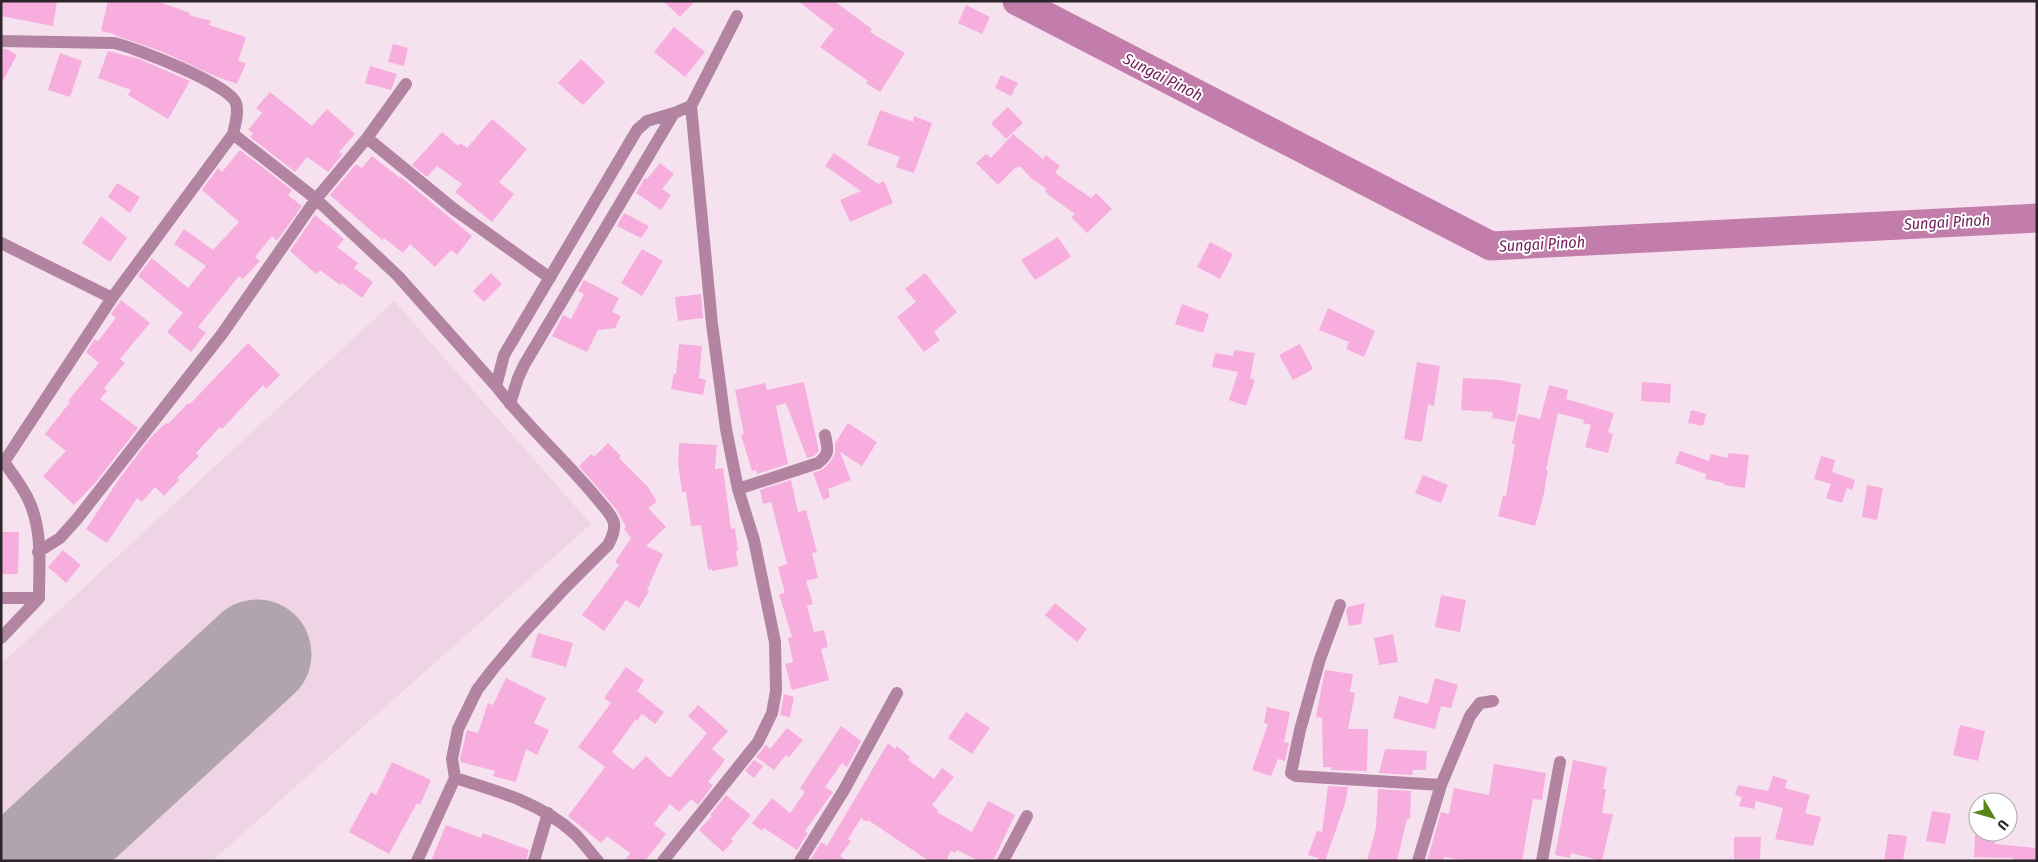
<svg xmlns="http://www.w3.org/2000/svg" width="2038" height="862" viewBox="0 0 2038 862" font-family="'Fira Sans Condensed',sans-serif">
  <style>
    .built { fill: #efd4e5 }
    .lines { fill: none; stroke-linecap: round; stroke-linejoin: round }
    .river { stroke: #c27dab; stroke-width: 29 }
    .runway { stroke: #b2a4ad; stroke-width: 109 }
    .building { fill: #f7aede }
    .minor { stroke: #b383a2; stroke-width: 12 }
    .labels { text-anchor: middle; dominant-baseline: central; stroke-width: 4; stroke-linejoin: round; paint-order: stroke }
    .water-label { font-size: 16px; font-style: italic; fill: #72215d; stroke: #fff }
  </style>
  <rect width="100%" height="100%" fill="#f5e2ee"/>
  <path class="built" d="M 394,301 L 591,524 L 212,861 L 1,861 L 1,664 Z"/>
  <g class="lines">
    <path class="river" d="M 1017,1 L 1491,246 L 2037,218"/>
    <path class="runway" d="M 32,861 L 257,654"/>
  </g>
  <path class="building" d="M 1,1 L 57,1 L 53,26 L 1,16 Z
    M 108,1 L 157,1 L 190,13 L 189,15 L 211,21 L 209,25 L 246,37 L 238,61 L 246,63 L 237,84 L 217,77 L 163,52 L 114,35 L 114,34 L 101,31 Z
    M 663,1 L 695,1 L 680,17 Z
    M 798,1 L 834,1 L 872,29 L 870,32 L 905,53 L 880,92 L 866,83 L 868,81 L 820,47 L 834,29 Z
    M 966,5 L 990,17 L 982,34 L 958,23 Z
    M 674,27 L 705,52 L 685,77 L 654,52 Z
    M 393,44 L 408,48 L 404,66 L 388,62 Z
    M 1,49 L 6,49 L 17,55 L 1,84 Z
    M 108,51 L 139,59 L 190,81 L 168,119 L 128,95 L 131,90 L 98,78 Z
    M 60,53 L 82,61 L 70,97 L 48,90 Z
    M 581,59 L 605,82 L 583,105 L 558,83 Z
    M 370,66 L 397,74 L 391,90 L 365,83 Z
    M 1001,75 L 1018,83 L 1011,96 L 995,88 Z
    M 270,92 L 312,126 L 327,109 L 355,134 L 339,152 L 343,154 L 328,172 L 307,157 L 295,172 L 250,137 L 253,133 L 248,130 L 262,113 L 256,108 Z
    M 1008,107 L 1023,123 L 1006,139 L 991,123 Z
    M 880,110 L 913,122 L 914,116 L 932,123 L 914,173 L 896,167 L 900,157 L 867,145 Z
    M 492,119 L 527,149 L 499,182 L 514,194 L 492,222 L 455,192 L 462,184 L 437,166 L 427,177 L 412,165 L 442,132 L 458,146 L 460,143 L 467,148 Z
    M 1013,134 L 1043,159 L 1046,155 L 1060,166 L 1055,173 L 1091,198 L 1096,193 L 1112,209 L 1087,233 L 1071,217 L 1075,214 L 1051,197 L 1045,191 L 1047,189 L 1032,179 L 1020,166 L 1014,169 L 998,185 L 976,163 L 986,154 L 991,158 Z
    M 240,150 L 292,190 L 288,195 L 302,206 L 277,241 L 272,236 L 255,257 L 260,261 L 243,279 L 239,276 L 198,327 L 206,333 L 191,352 L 167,332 L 183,313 L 138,276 L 152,258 L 188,288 L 206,266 L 174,244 L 184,229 L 213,250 L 239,222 L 202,190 L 218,168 L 222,172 Z
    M 834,153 L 878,184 L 884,181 L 893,203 L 850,222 L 840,200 L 861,191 L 825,166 Z
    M 372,156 L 400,178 L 401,177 L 472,236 L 457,255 L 451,250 L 435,267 L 410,244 L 403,253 L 384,238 L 382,240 L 330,195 L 356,164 L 362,168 Z
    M 660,163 L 674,174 L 662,189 L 671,195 L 661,210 L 636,193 L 645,178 L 647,179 Z
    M 117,183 L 140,197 L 130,213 L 108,197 Z
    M 624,213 L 649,226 L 641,238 L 617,226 Z
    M 315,215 L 344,239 L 337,247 L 358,263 L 354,268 L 373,282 L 362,298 L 342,283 L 340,285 L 320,270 L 316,274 L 290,251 Z
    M 101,216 L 127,238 L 110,262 L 82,243 Z
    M 1058,237 L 1071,257 L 1035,280 L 1021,260 Z
    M 1210,242 L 1233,254 L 1220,279 L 1197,267 Z
    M 642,249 L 663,261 L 642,296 L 621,283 Z
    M 491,273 L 502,284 L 484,302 L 473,291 Z
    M 925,273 L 957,312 L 934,332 L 940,340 L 924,352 L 897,317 L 916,302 L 905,289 Z
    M 584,280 L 619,298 L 612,312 L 621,316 L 615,328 L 598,330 L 587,352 L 552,336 L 563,315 L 571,319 L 584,294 L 578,291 Z
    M 701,294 L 703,318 L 678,321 L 675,297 Z
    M 121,300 L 150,323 L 120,359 L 125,363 L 104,388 L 107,391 L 100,399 L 138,428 L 95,483 L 74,505 L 43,476 L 66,451 L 45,434 L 70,402 L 68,401 L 99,363 L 86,352 L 95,339 L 98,341 L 116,318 L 111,314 Z
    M 1182,304 L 1209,314 L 1203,333 L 1175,324 Z
    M 1328,308 L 1375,331 L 1364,357 L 1346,349 L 1349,342 L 1319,330 Z
    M 248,343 L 280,375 L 266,389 L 263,385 L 222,429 L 220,427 L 196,453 L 199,456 L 177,478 L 179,480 L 164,496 L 155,487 L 142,502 L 137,498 L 107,543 L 86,529 L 119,479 L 151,437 L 166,423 L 168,424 L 188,403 L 190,404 Z
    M 679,344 L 702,346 L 699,378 L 706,380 L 703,395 L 671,389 L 674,374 L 676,374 Z
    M 1300,344 L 1313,369 L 1293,380 L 1279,355 Z
    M 1234,350 L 1255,353 L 1250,378 L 1255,380 L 1246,406 L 1229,400 L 1238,372 L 1212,367 L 1215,353 L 1233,356 Z
    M 1417,362 L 1440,366 L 1434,406 L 1428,405 L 1422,442 L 1404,439 Z
    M 1463,378 L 1499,380 L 1521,384 L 1515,422 L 1492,418 L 1493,412 L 1461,410 Z
    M 804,382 L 819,451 L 814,456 L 807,458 L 786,403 L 776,406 L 788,464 L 757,474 L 756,470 L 752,471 L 741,435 L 744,434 L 735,390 L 765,383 L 767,390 Z
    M 1642,382 L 1671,384 L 1670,403 L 1641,401 Z
    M 1549,385 L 1568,390 L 1566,399 L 1614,413 L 1608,432 L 1613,434 L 1608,453 L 1585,447 L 1591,425 L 1583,423 L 1584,420 L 1558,413 L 1546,470 L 1548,470 L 1543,498 L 1535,526 L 1498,516 L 1503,496 L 1506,496 L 1515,444 L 1512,444 L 1518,414 L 1540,419 Z
    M 1691,410 L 1706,414 L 1703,426 L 1688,423 Z
    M 848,423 L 877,442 L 862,466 L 840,452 L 851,480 L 828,489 L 830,497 L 823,500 L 813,473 L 823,469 L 831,461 L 835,453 L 835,443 Z
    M 608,443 L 621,456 L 619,458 L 648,487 L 657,502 L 648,508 L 666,527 L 646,546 L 663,554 L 647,590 L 649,591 L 639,608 L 626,600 L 604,631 L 582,615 L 619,565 L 615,562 L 631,538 L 624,529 L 626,527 L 616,509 L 579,466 L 591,454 L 594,457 Z
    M 679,443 L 717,445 L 715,469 L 723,468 L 731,529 L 735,528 L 738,551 L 736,551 L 738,566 L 712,571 L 712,569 L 708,570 L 701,525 L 691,526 L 686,492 L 682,492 L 678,463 Z
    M 1680,451 L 1709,461 L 1711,454 L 1728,458 L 1728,453 L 1749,455 L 1745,488 L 1724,485 L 1724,483 L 1705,479 L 1706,474 L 1675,463 Z
    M 1821,456 L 1835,460 L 1832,472 L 1855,480 L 1852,490 L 1847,488 L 1842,503 L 1826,498 L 1831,484 L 1814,479 Z
    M 1423,475 L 1448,485 L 1441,503 L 1415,493 Z
    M 791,480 L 798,512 L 806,510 L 817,552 L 812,553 L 818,578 L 806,581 L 813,604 L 807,606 L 814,632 L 824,630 L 828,647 L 821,649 L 829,680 L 792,690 L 785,664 L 793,662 L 788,638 L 792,637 L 779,594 L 785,593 L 778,567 L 787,564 L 771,502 L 763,504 L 760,490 Z
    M 1867,485 L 1883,488 L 1877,520 L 1862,517 Z
    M 1,532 L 19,532 L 18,574 L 1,574 Z
    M 63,550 L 81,565 L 66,583 L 48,567 Z
    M 1441,595 L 1466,600 L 1460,632 L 1435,627 Z
    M 1055,603 L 1087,629 L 1077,642 L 1045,615 Z
    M 1365,603 L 1361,624 L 1349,626 L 1346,611 L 1348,607 Z
    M 538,633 L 573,643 L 566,667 L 531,657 Z
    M 1393,634 L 1398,662 L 1379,665 L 1374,638 Z
    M 626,667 L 644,680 L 637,691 L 664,712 L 655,724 L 642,714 L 637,721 L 636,719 L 612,752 L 633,770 L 646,756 L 668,777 L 671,777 L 707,733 L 688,716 L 698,705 L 728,731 L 712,749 L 725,760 L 708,782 L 713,785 L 698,805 L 691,799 L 679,812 L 670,804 L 654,824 L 666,834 L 645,861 L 625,861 L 630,853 L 607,836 L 601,843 L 568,816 L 605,767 L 578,747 L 611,703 L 604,698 Z
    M 1325,670 L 1353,674 L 1350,692 L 1355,693 L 1348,729 L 1368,729 L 1367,771 L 1331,770 L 1331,767 L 1323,767 L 1322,718 L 1316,717 Z
    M 506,678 L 546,698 L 534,723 L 549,730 L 537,755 L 526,749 L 516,782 L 493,776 L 495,771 L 461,762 L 460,759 L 467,730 L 478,733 L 488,703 L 493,705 Z
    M 1435,678 L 1458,685 L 1451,708 L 1441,706 L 1435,729 L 1393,718 L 1399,696 L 1428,704 Z
    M 784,694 L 794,697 L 790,717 L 780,715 Z
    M 1267,707 L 1290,712 L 1284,742 L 1289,743 L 1285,761 L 1278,759 L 1271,776 L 1252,770 L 1268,724 L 1264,723 Z
    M 966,712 L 990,728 L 972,754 L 948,738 Z
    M 1960,725 L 1985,731 L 1978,761 L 1953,755 Z
    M 841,726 L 861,741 L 847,767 L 842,763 L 825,787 L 833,792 L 805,831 L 808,833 L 797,850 L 764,828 L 762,831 L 752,823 L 772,798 L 790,813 L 805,792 L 800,788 Z
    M 787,728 L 803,740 L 789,757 L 786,755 L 774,770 L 756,757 L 766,745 L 770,749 Z
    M 888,743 L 895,749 L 897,746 L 910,757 L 908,760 L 934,779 L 942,768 L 954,777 L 932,805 L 938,810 L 937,812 L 972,832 L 988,801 L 1015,815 L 993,861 L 979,861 L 957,850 L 955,853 L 951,851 L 946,861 L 929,861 L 868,820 L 867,822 L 861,818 L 848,839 L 851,841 L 840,856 L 848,861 L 811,859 L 821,842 L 827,846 Z
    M 1385,749 L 1427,751 L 1426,770 L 1413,770 L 1412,775 L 1379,773 Z
    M 754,760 L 763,766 L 754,778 L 745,771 Z
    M 1573,760 L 1607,767 L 1603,789 L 1606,789 L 1602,813 L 1613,814 L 1602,861 L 1571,853 L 1570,858 L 1555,855 Z
    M 392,762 L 431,780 L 420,805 L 417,803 L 389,854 L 349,832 L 371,792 L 376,795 Z
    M 1494,764 L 1546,773 L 1542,800 L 1533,799 L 1522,861 L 1468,861 L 1444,857 L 1443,861 L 1427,861 L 1441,812 L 1449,814 L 1454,788 L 1489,795 Z
    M 1773,776 L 1787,780 L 1785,788 L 1810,795 L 1805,813 L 1821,817 L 1813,846 L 1775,839 L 1783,808 L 1756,801 L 1754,809 L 1739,806 L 1742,797 L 1735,795 L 1738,785 L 1768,791 Z
    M 1328,786 L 1348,787 L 1345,804 L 1325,861 L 1318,861 L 1318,858 L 1308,855 L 1317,831 L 1322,832 Z
    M 1378,789 L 1411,791 L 1410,819 L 1407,819 L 1397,861 L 1367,861 L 1376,828 Z
    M 726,795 L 751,815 L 731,839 L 733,841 L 723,852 L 699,830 L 712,816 L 710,815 Z
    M 1932,811 L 1951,814 L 1945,844 L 1926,841 Z
    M 446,825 L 481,838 L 483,833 L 529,850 L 526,861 L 431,861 Z
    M 1888,834 L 1907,836 L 1903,861 L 1884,861 Z
    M 1975,835 L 1995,835 L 1995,844 L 2037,848 L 2037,861 L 2013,861 L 2013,858 L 1974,857 Z
    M 1734,837 L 1761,837 L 1760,859 L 1734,859 Z"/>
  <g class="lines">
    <path class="minor" d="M 1,41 L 114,43 C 136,48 229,84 236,103 C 239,112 235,125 233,134 L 316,199 L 398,276 L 496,386 C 527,427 567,461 599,501 C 604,507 612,515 614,523 C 615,531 612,538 608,545 L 565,588 L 525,631 L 493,669 L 477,690 L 458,729 L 452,759 L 455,778 C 498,791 541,803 575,834 C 583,842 590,852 598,861
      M 367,138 L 455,210 L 550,278
      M 1,243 L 112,298
      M 496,386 L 504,355 L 637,130 L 647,121 L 674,113
      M 510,404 L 518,378 L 524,365 L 674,113 L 691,106
      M 738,489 L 818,463 C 830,454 828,449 825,435
      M 38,552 L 60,538 L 77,519 L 222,334 L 316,199 L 367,138 L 406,84
      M 1,598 L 39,598
      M 1340,605 L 1320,659 L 1300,730 L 1291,773 L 1296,776 L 1441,785
      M 1,638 L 39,598 C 39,567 43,531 29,501 C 23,487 13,475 4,462 L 112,298 L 233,134
      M 417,861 L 455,778
      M 534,861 L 548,813
      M 663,861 L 758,742 L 772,713 L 776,691 L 775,642 L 754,540 L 738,489 L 726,429 L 712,324 L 691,106 L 737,16
      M 800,861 L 844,790 L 897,693
      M 1003,861 L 1027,816
      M 1418,861 L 1441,785 L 1470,716 L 1480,703 L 1493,701
      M 1542,861 L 1560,762"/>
  </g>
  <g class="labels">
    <g class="water-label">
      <text transform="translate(1163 77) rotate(27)">Sungai Pinoh</text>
      <text transform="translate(1947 222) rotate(-3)">Sungai Pinoh</text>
      <text transform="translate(1542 244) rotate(-3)">Sungai Pinoh</text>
    </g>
  </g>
  <rect width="2038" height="862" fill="none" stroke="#2c252a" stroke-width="5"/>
  <g transform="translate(1993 817) rotate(128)"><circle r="24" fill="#ffffff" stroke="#aba8aa"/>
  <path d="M0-4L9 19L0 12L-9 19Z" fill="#598616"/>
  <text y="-8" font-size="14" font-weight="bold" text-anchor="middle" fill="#2c252a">U</text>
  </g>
</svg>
